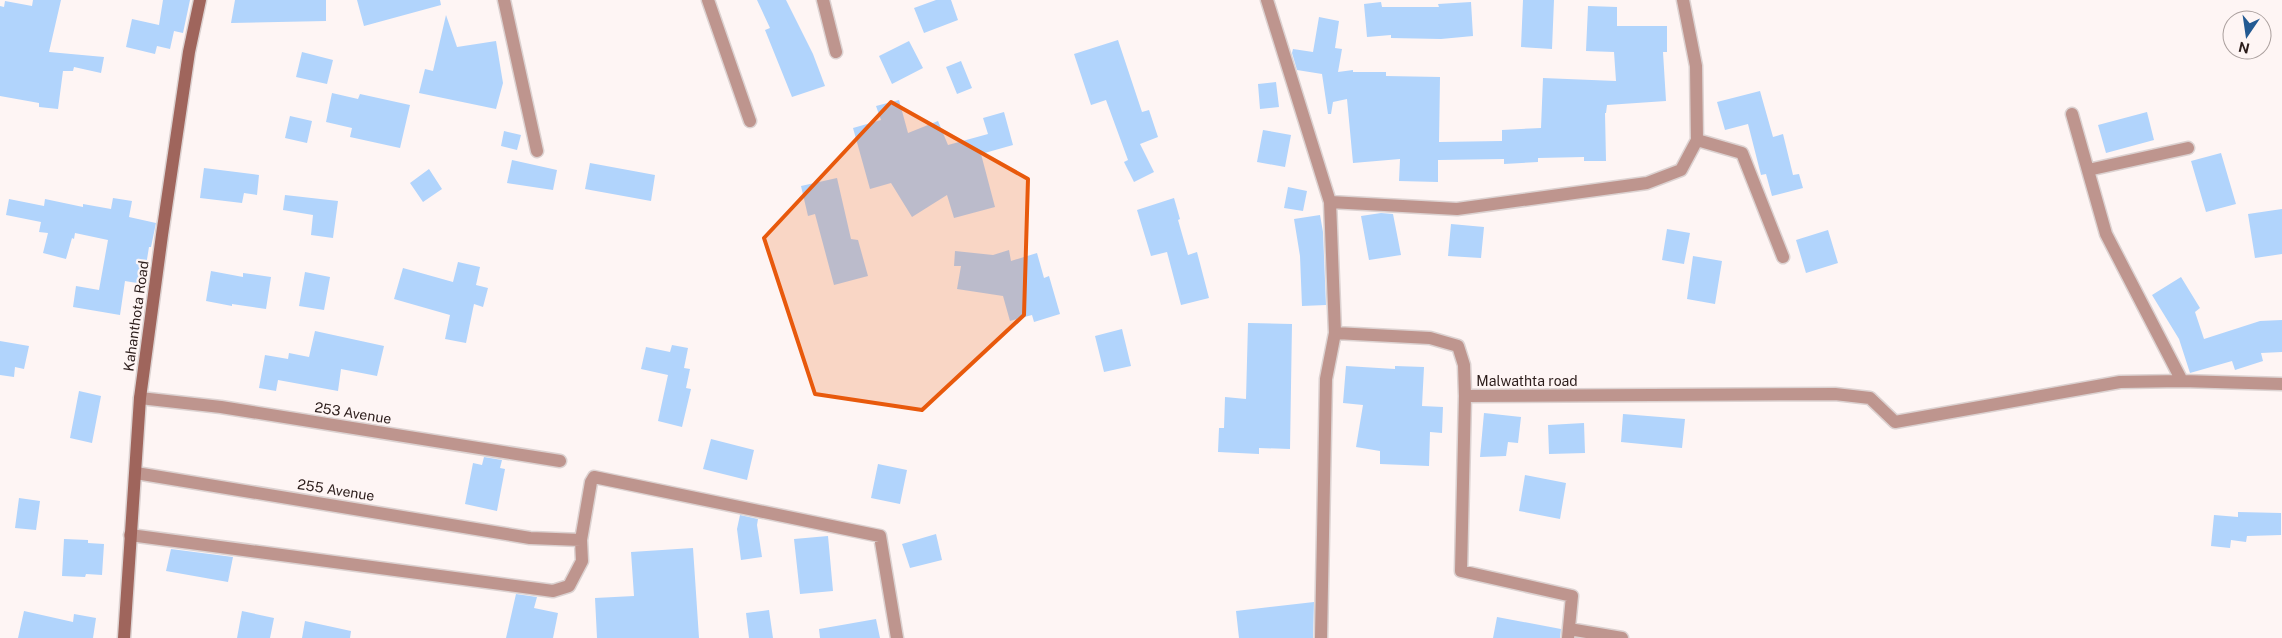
<svg xmlns="http://www.w3.org/2000/svg" width="2282" height="638" viewBox="0 0 2282 638" font-family="'Public Sans',sans-serif">
  <style>
    .building { fill: #b1d4fc }
    .lines { fill: none; stroke-linecap: round; stroke-linejoin: round }
    .street-casing { stroke: #dcd2d1; stroke-width: 15 }
    .secondary-casing { stroke: #dcd2d1; stroke-width: 15 }
    .street { stroke: #be958e; stroke-width: 12 }
    .secondary { stroke: #9f655c; stroke-width: 12 }
    .marked { fill: #e8590c; fill-opacity: 0.2; stroke: #e8590c; stroke-width: 4; stroke-linejoin: round }
    .labels { text-anchor: middle; dominant-baseline: central; stroke-width: 4.5; stroke-linejoin: round; paint-order: stroke }
    .street-label { font-size: 14px; fill: #2c1d1b; stroke: #fef5f4 }
  </style>
  <rect width="100%" height="100%" fill="#fef5f4"/>
  <path class="building" d="M 33,0 L 61,0 L 49,52 L 104,57 L 101,73 L 74,67 L 73,71 L 63,71 L 58,109 L 39,107 L 39,103 L 0,96 L 0,6 L 4,7 L 5,1 L 32,6 Z
    M 163,0 L 190,0 L 183,33 L 174,31 L 170,49 L 157,46 L 155,54 L 126,47 L 132,19 L 159,25 Z
    M 235,0 L 326,0 L 326,21 L 231,23 Z
    M 357,0 L 440,0 L 441,5 L 364,26 Z
    M 757,0 L 786,0 L 813,54 L 825,86 L 792,97 L 765,30 L 770,28 Z
    M 936,0 L 951,0 L 958,20 L 924,33 L 914,8 Z
    M 1523,0 L 1554,0 L 1552,49 L 1521,47 Z
    M 1381,2 L 1382,7 L 1439,7 L 1438,4 L 1471,2 L 1473,36 L 1441,39 L 1391,38 L 1391,35 L 1367,37 L 1364,4 Z
    M 1588,6 L 1617,7 L 1617,26 L 1667,26 L 1667,52 L 1663,52 L 1666,101 L 1607,105 L 1606,113 L 1605,113 L 1606,161 L 1584,161 L 1584,157 L 1538,158 L 1538,162 L 1504,164 L 1504,159 L 1438,160 L 1438,182 L 1399,181 L 1400,159 L 1353,163 L 1347,99 L 1333,102 L 1331,114 L 1328,114 L 1322,74 L 1297,70 L 1292,53 L 1293,49 L 1313,52 L 1319,17 L 1339,21 L 1335,48 L 1342,49 L 1338,72 L 1353,70 L 1353,72 L 1386,72 L 1386,76 L 1440,77 L 1439,142 L 1502,141 L 1502,130 L 1541,128 L 1543,78 L 1616,81 L 1614,52 L 1586,51 Z
    M 446,15 L 457,47 L 496,41 L 503,83 L 496,109 L 419,93 L 425,69 L 433,71 Z
    M 1118,40 L 1142,112 L 1149,110 L 1158,137 L 1140,144 L 1154,172 L 1134,182 L 1124,162 L 1128,160 L 1106,100 L 1091,105 L 1074,54 Z
    M 909,41 L 923,68 L 892,84 L 879,56 Z
    M 302,52 L 333,60 L 327,84 L 296,77 Z
    M 961,61 L 972,88 L 957,94 L 946,67 Z
    M 1276,82 L 1279,107 L 1260,109 L 1258,84 Z
    M 1760,91 L 1773,137 L 1783,134 L 1793,175 L 1799,174 L 1803,188 L 1772,196 L 1766,174 L 1761,175 L 1748,124 L 1725,130 L 1717,102 Z
    M 332,93 L 358,99 L 360,94 L 410,105 L 400,148 L 350,137 L 352,128 L 326,122 Z
    M 899,100 L 908,133 L 938,121 L 948,145 L 988,134 L 983,118 L 1004,112 L 1013,145 L 981,154 L 995,207 L 954,218 L 947,195 L 912,217 L 891,183 L 870,189 L 853,128 L 881,120 L 876,106 Z
    M 2147,112 L 2154,140 L 2106,153 L 2098,125 Z
    M 290,116 L 312,121 L 307,143 L 285,138 Z
    M 1263,130 L 1291,135 L 1285,167 L 1257,162 Z
    M 504,131 L 521,135 L 517,150 L 501,146 Z
    M 2221,153 L 2236,204 L 2206,212 L 2191,161 Z
    M 512,160 L 557,170 L 553,190 L 507,183 Z
    M 590,163 L 655,175 L 651,201 L 585,189 Z
    M 204,168 L 259,175 L 257,195 L 244,193 L 242,203 L 200,198 Z
    M 429,169 L 442,189 L 423,202 L 410,183 Z
    M 837,178 L 851,239 L 858,240 L 868,276 L 834,285 L 815,214 L 808,216 L 801,186 Z
    M 1288,187 L 1307,191 L 1303,211 L 1284,208 Z
    M 285,195 L 338,201 L 333,238 L 311,235 L 313,215 L 283,210 Z
    M 113,198 L 132,201 L 129,217 L 156,223 L 151,247 L 149,247 L 143,284 L 125,281 L 120,315 L 73,307 L 76,286 L 99,290 L 108,240 L 75,233 L 74,239 L 72,238 L 66,259 L 43,253 L 48,233 L 39,232 L 41,222 L 6,215 L 9,199 L 44,206 L 45,199 L 83,207 L 83,204 L 111,209 Z
    M 1174,198 L 1180,219 L 1178,220 L 1188,255 L 1197,252 L 1209,298 L 1181,305 L 1167,252 L 1151,256 L 1137,210 Z
    M 2282,209 L 2282,254 L 2255,258 L 2248,214 Z
    M 1381,213 L 1393,214 L 1401,255 L 1369,260 L 1361,216 Z
    M 1320,215 L 1323,232 L 1326,305 L 1302,306 L 1300,256 L 1294,219 Z
    M 1451,224 L 1484,227 L 1481,258 L 1448,256 Z
    M 1667,229 L 1690,233 L 1684,264 L 1662,260 Z
    M 1828,230 L 1838,263 L 1806,273 L 1796,240 Z
    M 1009,250 L 1011,261 L 1037,253 L 1044,278 L 1049,276 L 1060,314 L 1034,322 L 1032,315 L 1010,321 L 1003,296 L 957,289 L 961,266 L 954,266 L 955,251 L 993,255 Z
    M 1693,256 L 1722,261 L 1715,304 L 1687,299 Z
    M 458,262 L 480,267 L 476,285 L 488,288 L 483,307 L 474,304 L 466,343 L 445,339 L 450,315 L 394,299 L 403,268 L 453,282 Z
    M 211,271 L 243,277 L 243,273 L 271,277 L 266,309 L 232,304 L 232,306 L 206,301 Z
    M 305,272 L 330,277 L 324,310 L 299,306 Z
    M 2181,277 L 2200,308 L 2195,312 L 2204,339 L 2260,321 L 2282,320 L 2282,352 L 2261,353 L 2263,361 L 2235,370 L 2232,361 L 2190,373 L 2179,339 L 2152,295 Z
    M 1248,323 L 1292,324 L 1290,449 L 1259,448 L 1259,454 L 1218,452 L 1219,428 L 1224,428 L 1225,397 L 1246,399 Z
    M 1122,329 L 1131,366 L 1104,372 L 1095,336 Z
    M 315,331 L 384,346 L 377,376 L 341,369 L 338,391 L 278,380 L 276,391 L 259,388 L 265,355 L 288,359 L 289,353 L 309,357 Z
    M 0,341 L 29,346 L 24,369 L 15,367 L 14,377 L 0,375 Z
    M 672,345 L 688,348 L 684,368 L 690,369 L 686,388 L 691,389 L 682,427 L 658,421 L 668,375 L 641,369 L 646,347 L 670,352 Z
    M 1346,366 L 1395,369 L 1395,366 L 1424,367 L 1422,406 L 1443,407 L 1442,433 L 1430,432 L 1429,466 L 1380,464 L 1380,451 L 1356,447 L 1363,405 L 1343,403 Z
    M 79,391 L 101,396 L 92,443 L 70,438 Z
    M 1484,413 L 1521,417 L 1518,443 L 1508,442 L 1506,456 L 1480,457 Z
    M 1623,414 L 1685,419 L 1682,448 L 1621,442 Z
    M 1584,423 L 1585,453 L 1549,454 L 1548,425 Z
    M 711,439 L 754,450 L 747,480 L 703,469 Z
    M 484,457 L 502,460 L 500,468 L 505,469 L 497,511 L 465,504 L 473,463 L 482,465 Z
    M 878,464 L 907,470 L 900,504 L 871,498 Z
    M 1525,475 L 1566,483 L 1560,519 L 1519,511 Z
    M 19,498 L 40,501 L 36,530 L 15,528 Z
    M 2238,512 L 2281,513 L 2281,535 L 2247,536 L 2246,542 L 2231,540 L 2230,548 L 2211,546 L 2214,515 L 2238,517 Z
    M 740,515 L 758,519 L 757,525 L 762,557 L 741,560 L 737,529 Z
    M 936,534 L 942,560 L 910,568 L 902,544 Z
    M 828,536 L 833,591 L 800,594 L 794,539 Z
    M 64,539 L 88,540 L 88,543 L 104,544 L 102,575 L 86,574 L 85,577 L 62,576 Z
    M 693,548 L 699,638 L 597,638 L 595,598 L 634,596 L 631,552 Z
    M 171,549 L 233,557 L 228,582 L 166,571 Z
    M 516,594 L 537,597 L 534,608 L 558,613 L 553,638 L 506,638 Z
    M 1314,602 L 1313,638 L 1239,638 L 1236,611 Z
    M 769,610 L 773,638 L 749,638 L 746,613 Z
    M 24,611 L 73,622 L 74,614 L 96,618 L 93,638 L 18,638 Z
    M 242,611 L 274,618 L 270,638 L 237,638 Z
    M 1497,617 L 1561,629 L 1560,638 L 1493,638 Z
    M 876,619 L 880,638 L 820,638 L 819,629 Z
    M 305,621 L 351,631 L 350,638 L 302,638 Z"/>
  <g class="lines">
    <g class="street-casing">
      <path id="street" d="M 504,0 L 537,151
        M 708,0 L 750,121
        M 823,0 L 836,52
        M 1267,0 L 1330,202 L 1335,333 L 1430,338 L 1458,346 L 1464,365 L 1465,396 L 1835,394 L 1870,398 L 1895,422 L 2120,382 L 2182,381 L 2282,384
        M 2072,114 L 2106,234 L 2182,381
        M 1697,140 L 1742,153 L 1783,257
        M 2088,170 L 2188,148
        M 1330,202 L 1457,209 L 1647,183 L 1681,170 L 1697,140 L 1696,66 L 1683,0
        M 1465,396 L 1461,571 L 1572,596 L 1568,638
        M 140,398 L 221,407 L 560,461
        M 136,473 L 530,538 L 581,540 L 591,482 L 594,477 L 880,536 L 897,638
        M 130,535 L 553,591 L 569,586 L 582,561 L 581,540
        M 1569,629 L 1622,638
        M 1321,638 L 1326,379 L 1335,333"/>
    </g>
    <g class="secondary-casing">
      <path id="secondary" d="M 124,638 L 140,398 L 162,235 L 189,52 L 200,0"/>
    </g>
    <use href="#street" class="street"/>
    <use href="#secondary" class="secondary"/>
  </g>
  <path class="marked" d="M 891,102 L 1028,179 L 1024,315 L 922,410 L 815,394 L 764,238 Z"/>
  <g class="labels">
    <g class="street-label">
      <text transform="translate(136 316) rotate(-82)">Kahanthota Road</text>
      <text x="1527" y="381">Malwathta road</text>
      <text transform="translate(353 413) rotate(9)">253 Avenue</text>
      <text transform="translate(336 490) rotate(9)">255 Avenue</text>
    </g>
  </g>
  <g transform="translate(2247 35) rotate(193)"><circle r="24" fill="#fef5f4" stroke="#aa9f9d"/>
  <path d="M0-4L9 19L0 12L-9 19Z" fill="#235a92"/>
  <text y="-8" font-size="14" font-weight="bold" text-anchor="middle" fill="#2c1d1b">N</text>
  </g>
</svg>
